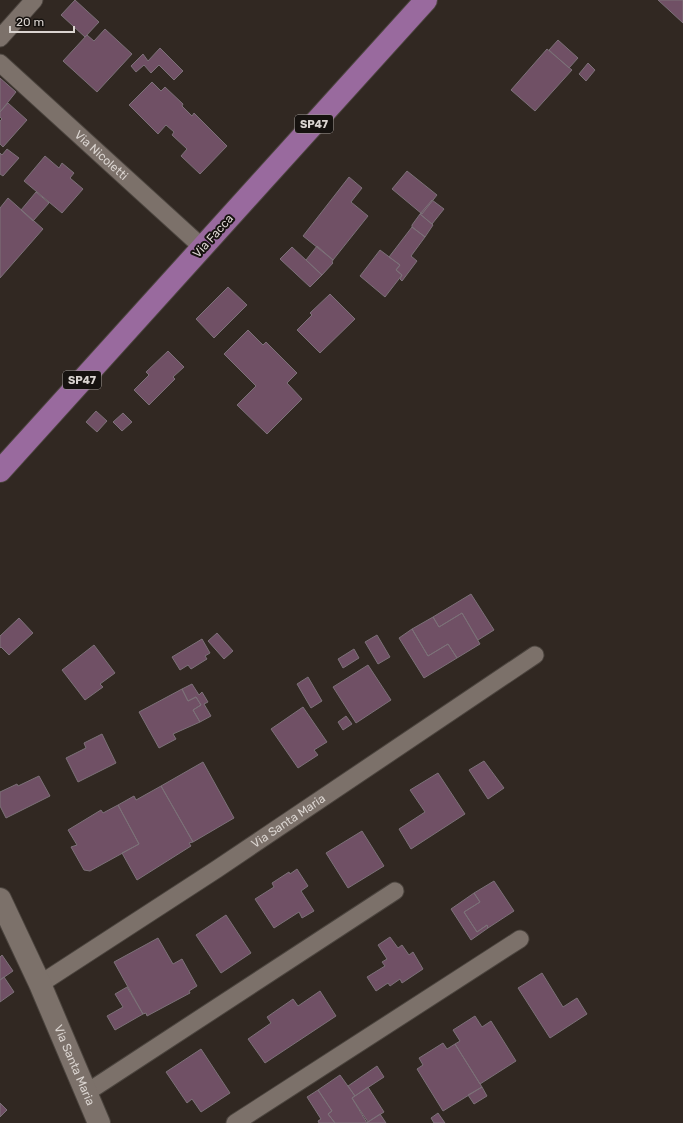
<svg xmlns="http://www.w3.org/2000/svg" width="683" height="1123" viewBox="0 0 683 1123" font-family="Rubik,sans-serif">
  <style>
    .building { fill: #705065; stroke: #7c7178 }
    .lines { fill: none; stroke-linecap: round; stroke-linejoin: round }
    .street-casing { stroke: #4b443e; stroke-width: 19 }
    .secondary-casing { stroke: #4b443e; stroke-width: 24 }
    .primary-casing { stroke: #4b443e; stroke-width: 24 }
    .street { stroke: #7c716a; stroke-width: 17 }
    .secondary { stroke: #7c716a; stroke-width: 22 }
    .primary { stroke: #996a9e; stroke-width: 22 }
    .labels { text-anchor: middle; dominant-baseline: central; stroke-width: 4; stroke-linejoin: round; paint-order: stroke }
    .shield { fill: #16120f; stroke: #9f9a96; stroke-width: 1 }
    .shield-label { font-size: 11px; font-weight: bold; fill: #dad4d0 }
    .street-label { font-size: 12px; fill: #dad4d0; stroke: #16120f }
  </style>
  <rect width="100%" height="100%" fill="#312822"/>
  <path class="building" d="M 75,0 L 99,22 L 85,37 L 61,15 Z
    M 658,0 L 683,0 L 683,23 Z
    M 105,29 L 132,54 L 97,92 L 63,61 L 87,35 L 94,41 Z
    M 558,40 L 578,58 L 569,68 L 549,50 Z
    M 160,48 L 183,71 L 174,80 L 159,65 L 151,73 L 144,65 L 136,72 L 131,66 L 143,54 L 148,61 Z
    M 547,49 L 572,70 L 535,111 L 511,90 Z
    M 588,63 L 595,70 L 586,81 L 579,74 Z
    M 0,78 L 16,92 L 0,112 Z
    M 152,82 L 161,91 L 165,87 L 183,104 L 182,106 L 192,116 L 194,113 L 227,146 L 200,174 L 181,156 L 187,149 L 172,135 L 174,132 L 166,125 L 158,134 L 129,105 Z
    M 8,103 L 27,120 L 3,147 L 0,144 L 0,121 L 2,119 L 0,117 L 0,112 Z
    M 7,149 L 19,158 L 3,176 L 0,174 L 0,153 L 2,155 Z
    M 45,156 L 59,168 L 62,163 L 74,173 L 70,178 L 83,189 L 62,213 L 24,181 Z
    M 407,171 L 437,195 L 422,214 L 392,189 Z
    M 349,177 L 362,188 L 351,202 L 368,216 L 333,260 L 303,236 Z
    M 36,192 L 49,203 L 33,221 L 21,210 Z
    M 8,198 L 43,229 L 0,278 L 0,208 Z
    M 432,200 L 444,209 L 432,224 L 420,214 Z
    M 420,214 L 433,225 L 425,237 L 412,227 L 412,225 Z
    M 412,227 L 425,237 L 411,256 L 417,261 L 402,281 L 400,279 L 402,275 L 396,270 L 400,265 L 389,257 Z
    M 317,246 L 333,260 L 332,262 L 333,263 L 322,275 L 306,260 Z
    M 292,247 L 322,275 L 310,287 L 280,259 Z
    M 380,250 L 400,265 L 396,270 L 402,275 L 385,297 L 360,276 Z
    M 228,287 L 247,305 L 214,338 L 196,319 Z
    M 330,294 L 355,319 L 320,353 L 297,330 L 312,315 L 310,313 Z
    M 248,330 L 263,345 L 266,342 L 297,373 L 287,383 L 302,399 L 267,434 L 237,405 L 256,386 L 224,354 Z
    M 168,351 L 184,367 L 173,377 L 175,379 L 149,405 L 134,390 L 149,375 L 146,372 Z
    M 96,411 L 107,421 L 97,432 L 86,422 Z
    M 123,413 L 132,422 L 122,431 L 113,422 Z
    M 471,594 L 494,630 L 478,640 L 462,613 L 439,627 L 433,617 Z
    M 462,613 L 480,644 L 457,658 L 448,644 L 428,656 L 412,629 L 433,617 L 439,627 Z
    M 19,618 L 33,633 L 9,655 L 1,647 L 0,648 L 0,636 Z
    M 412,629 L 428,656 L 448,644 L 457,658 L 424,678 L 399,638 Z
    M 217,633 L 233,651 L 224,659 L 208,641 Z
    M 377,635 L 390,657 L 378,664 L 365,642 Z
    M 202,639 L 210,653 L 205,656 L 207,659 L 191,669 L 188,665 L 180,670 L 172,657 Z
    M 94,645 L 115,673 L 100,684 L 103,687 L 85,700 L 62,670 Z
    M 354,649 L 359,658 L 343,668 L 338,659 Z
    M 368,665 L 391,700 L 356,723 L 333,687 Z
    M 308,677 L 322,701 L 311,708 L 297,684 Z
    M 192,684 L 199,695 L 202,692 L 208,702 L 204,704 L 211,716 L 200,722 L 193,710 L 201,705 L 196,697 L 188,701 L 182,689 Z
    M 182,689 L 188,701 L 196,697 L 201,705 L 193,710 L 200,722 L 173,734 L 176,739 L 159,748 L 139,712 Z
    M 303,707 L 327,742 L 314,750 L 318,755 L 298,768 L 271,729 Z
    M 346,716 L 352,724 L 343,730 L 338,722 Z
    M 102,734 L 116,763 L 78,782 L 66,758 L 86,748 L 84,743 Z
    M 484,761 L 504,788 L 488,799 L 469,770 Z
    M 203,762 L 234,818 L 193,842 L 161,786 Z
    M 438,773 L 465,814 L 411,849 L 399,829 L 425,812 L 410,790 Z
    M 39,776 L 50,796 L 6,818 L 0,806 L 0,792 L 17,784 L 18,786 Z
    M 161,786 L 193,842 L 189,843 L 191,846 L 137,880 L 122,853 L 139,844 L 118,805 L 134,796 L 136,800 Z
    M 118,805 L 139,844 L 90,871 L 84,870 L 71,847 L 77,845 L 68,830 L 101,810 L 103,813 Z
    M 362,831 L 384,866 L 348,888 L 326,853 Z
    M 297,869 L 308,886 L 301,891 L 314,911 L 302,918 L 299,912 L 274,928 L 255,899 L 274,887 L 272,883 L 289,872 L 290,874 Z
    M 494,881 L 514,911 L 488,928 L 487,925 L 477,932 L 464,912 L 480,902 L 474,893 Z
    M 474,893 L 480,902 L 464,912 L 477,932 L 487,925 L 488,928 L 471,940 L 451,909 Z
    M 226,915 L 251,953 L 221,973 L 196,935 Z
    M 390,937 L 398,948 L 402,945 L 409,955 L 413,952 L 423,969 L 402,983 L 400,979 L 390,986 L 388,983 L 376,991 L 367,977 L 385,966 L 382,962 L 387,959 L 378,945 Z
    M 158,938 L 173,964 L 182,959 L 197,986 L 189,991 L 190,993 L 147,1016 L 146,1013 L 143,1014 L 114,962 Z
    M 2,955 L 13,971 L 0,980 L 0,957 Z
    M 542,973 L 563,1007 L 577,998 L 587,1014 L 550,1038 L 518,988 Z
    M 4,977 L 14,992 L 0,1002 L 0,980 Z
    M 127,987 L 143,1014 L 115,1030 L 107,1016 L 123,1007 L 115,994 Z
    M 320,991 L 336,1016 L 265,1063 L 248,1039 L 271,1023 L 267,1017 L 293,999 L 298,1006 Z
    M 475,1016 L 482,1027 L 491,1021 L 516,1061 L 480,1084 L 455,1044 L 460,1041 L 453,1030 Z
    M 443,1043 L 447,1049 L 455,1044 L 482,1087 L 443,1111 L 417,1069 L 423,1065 L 419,1058 Z
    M 201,1049 L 230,1093 L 201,1112 L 192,1099 L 187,1103 L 166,1072 Z
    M 377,1066 L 384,1077 L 355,1096 L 348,1086 Z
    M 340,1075 L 355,1096 L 352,1098 L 367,1123 L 335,1123 L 328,1114 L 332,1111 L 318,1090 Z
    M 368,1087 L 384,1112 L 368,1122 L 352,1098 Z
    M 482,1087 L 487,1096 L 474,1104 L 468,1095 Z
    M 318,1090 L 332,1111 L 328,1114 L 335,1123 L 319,1123 L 318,1121 L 321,1119 L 307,1097 Z
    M 0,1103 L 7,1110 L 0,1117 Z
    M 438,1113 L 445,1123 L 434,1123 L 431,1118 Z
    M 380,1114 L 386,1123 L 367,1123 L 368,1122 Z"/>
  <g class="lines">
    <g class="street-casing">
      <g id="street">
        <path d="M 0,38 L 34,0"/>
        <path id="s1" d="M 0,63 L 203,248"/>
        <path id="s2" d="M 40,984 L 217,869 L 535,655"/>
        <path d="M 86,1093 L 395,891"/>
        <path d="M 235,1123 L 520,939"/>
      </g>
    </g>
    <g class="secondary-casing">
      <g id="secondary">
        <path id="s3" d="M 0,899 L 40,984 L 99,1123"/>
      </g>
    </g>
    <g class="primary-casing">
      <path id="primary" d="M 0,471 L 426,0"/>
    </g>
    <use href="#street" class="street"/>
    <use href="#secondary" class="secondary"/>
    <use href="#primary" class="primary"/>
  </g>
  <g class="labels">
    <g class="shield">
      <rect x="295" y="115" width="38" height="18" rx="3"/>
      <rect x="63" y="371" width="38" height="18" rx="3"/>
    </g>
    <g class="shield-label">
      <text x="314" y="124">SP47</text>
      <text x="82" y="380">SP47</text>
    </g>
    <g class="street-label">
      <text stroke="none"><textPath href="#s1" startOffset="137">Via Nicoletti</textPath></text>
      <text transform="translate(213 236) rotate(-48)">Via Facca</text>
      <text stroke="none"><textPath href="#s2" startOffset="297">Via Santa Maria</textPath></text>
      <text stroke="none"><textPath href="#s3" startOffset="182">Via Santa Maria</textPath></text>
    </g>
  </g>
  <path d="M10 26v6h64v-6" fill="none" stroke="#dad4d0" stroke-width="2"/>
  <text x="16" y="26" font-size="12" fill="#dad4d0" stroke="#16120f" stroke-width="3" paint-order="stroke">20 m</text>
</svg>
